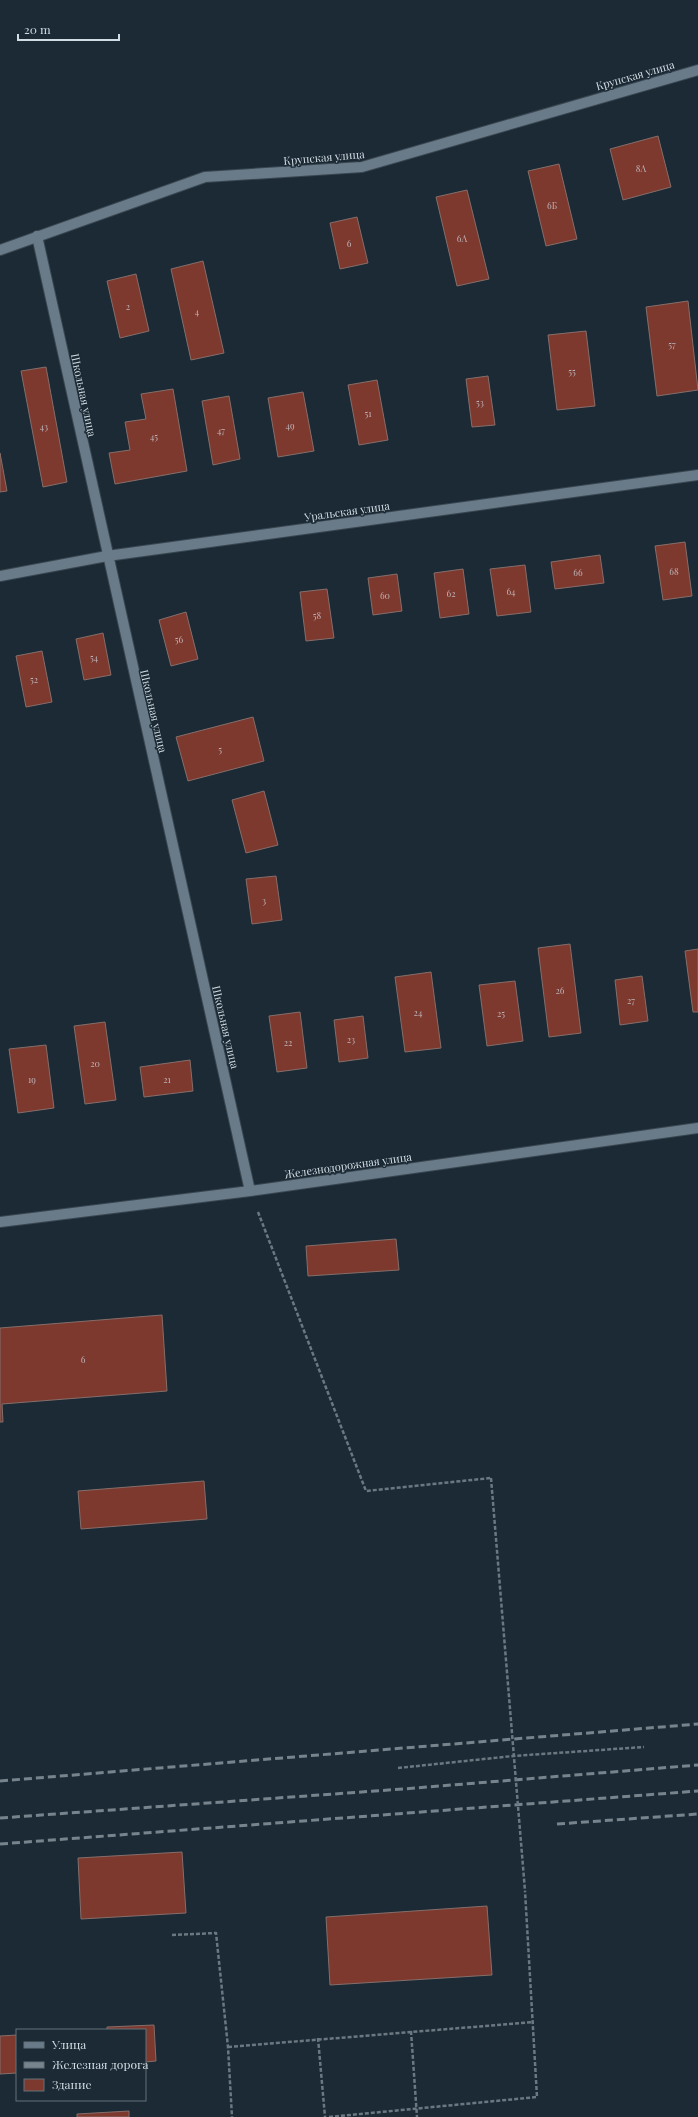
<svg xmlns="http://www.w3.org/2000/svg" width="698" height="2117" viewBox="0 0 698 2117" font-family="'Playfair Display',serif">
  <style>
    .building { fill: #7e392f; stroke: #856e6a }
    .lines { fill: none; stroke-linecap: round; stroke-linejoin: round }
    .minor-casing { stroke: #3a4751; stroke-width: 12 }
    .path { stroke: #6b7882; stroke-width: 2.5; stroke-dasharray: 4 2; stroke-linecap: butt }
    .minor { stroke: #697b89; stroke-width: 10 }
    .rail { stroke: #77848d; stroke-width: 3; stroke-dasharray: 8 4; stroke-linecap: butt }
    .path-bridge { stroke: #6b7882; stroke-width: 2.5; stroke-dasharray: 4 2; stroke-linecap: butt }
    .labels { text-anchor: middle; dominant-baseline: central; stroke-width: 3; stroke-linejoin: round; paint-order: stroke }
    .number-label { font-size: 9px; fill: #bdb3b7 }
    .street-label { font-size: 11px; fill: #d2dce4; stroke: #1b2a35 }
  </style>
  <rect width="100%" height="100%" fill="#1b2a35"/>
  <path class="building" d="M 658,136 L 671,187 L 623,200 L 610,149 Z
    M 559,164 L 577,239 L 546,246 L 528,171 Z
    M 467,190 L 489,279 L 457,286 L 436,197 Z
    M 357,217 L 368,263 L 340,269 L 330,223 Z
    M 203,261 L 224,353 L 191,360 L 171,269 Z
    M 136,274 L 149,331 L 120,338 L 107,281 Z
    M 688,301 L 698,390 L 657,396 L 646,307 Z
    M 586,331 L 595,406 L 557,410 L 548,335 Z
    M 46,367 L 67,482 L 43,487 L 21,371 Z
    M 488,376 L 495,425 L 472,427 L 466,379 Z
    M 377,380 L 388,440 L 359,445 L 348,385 Z
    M 173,389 L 187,471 L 115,484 L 109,453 L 130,450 L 125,422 L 146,419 L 141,394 Z
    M 303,392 L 314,451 L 278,457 L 268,398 Z
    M 229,396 L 240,459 L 213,465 L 202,401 Z
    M 0,453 L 7,491 L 0,492 Z
    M 685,542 L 692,596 L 663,600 L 655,546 Z
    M 600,555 L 604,583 L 555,589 L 551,562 Z
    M 525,565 L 531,612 L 497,616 L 490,569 Z
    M 463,569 L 469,614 L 440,618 L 434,573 Z
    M 397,574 L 402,611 L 373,615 L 368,578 Z
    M 327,589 L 334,638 L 306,641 L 300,592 Z
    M 186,612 L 198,659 L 171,666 L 159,620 Z
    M 103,633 L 111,675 L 84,680 L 76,639 Z
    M 42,651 L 52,702 L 26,707 L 16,656 Z
    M 253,717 L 264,761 L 188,781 L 176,737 Z
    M 264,791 L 278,845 L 246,853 L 232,800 Z
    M 276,876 L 282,920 L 252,924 L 246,879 Z
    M 570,944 L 581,1033 L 549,1037 L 538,948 Z
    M 698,949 L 698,1012 L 693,1012 L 685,951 Z
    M 431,972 L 441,1048 L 405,1052 L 395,977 Z
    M 642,976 L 648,1021 L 620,1025 L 615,980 Z
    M 515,981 L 523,1041 L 487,1046 L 479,985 Z
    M 300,1012 L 307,1068 L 277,1072 L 269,1016 Z
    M 363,1016 L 368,1058 L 339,1062 L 334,1020 Z
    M 105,1022 L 116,1100 L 85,1104 L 74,1026 Z
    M 46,1045 L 54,1108 L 18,1113 L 9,1049 Z
    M 190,1060 L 193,1091 L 144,1097 L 140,1067 Z
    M 396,1239 L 399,1270 L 308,1276 L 306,1246 Z
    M 162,1315 L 167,1391 L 2,1404 L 3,1422 L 0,1422 L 0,1328 Z
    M 204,1481 L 207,1519 L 81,1529 L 78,1491 Z
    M 182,1852 L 186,1913 L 81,1919 L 78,1858 Z
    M 487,1906 L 492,1975 L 330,1985 L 326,1917 Z
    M 154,2025 L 156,2061 L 145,2062 L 145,2030 L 107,2030 L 107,2027 Z
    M 17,2035 L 17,2073 L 0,2074 L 0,2036 Z
    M 129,2111 L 129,2117 L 77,2117 L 77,2114 Z"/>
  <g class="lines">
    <g class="minor-casing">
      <path id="minor" d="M 37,236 L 250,1191
        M 0,250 L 205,177 L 362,167 L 698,70
        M 0,576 L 107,556 L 698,475
        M 0,1222 L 250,1191 L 698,1128"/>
    </g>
    <path class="path" d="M 258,1212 L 366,1491 L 491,1478
      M 398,1768 L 513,1756 L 644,1747
      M 172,1935 L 216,1933 L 228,2047 L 232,2117
      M 411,2031 L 417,2117
      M 318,2038 L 325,2117
      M 228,2047 L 534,2022
      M 329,2117 L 537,2097 L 525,1891"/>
    <use href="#minor" class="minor"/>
    <path class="rail" d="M 0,1781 L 698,1724
      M 0,1818 L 403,1789 L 698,1765
      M 557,1824 L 698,1814
      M 0,1844 L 698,1791"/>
    <path class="path-bridge" d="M 491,1478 L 525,1891"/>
  </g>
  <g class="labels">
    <g class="number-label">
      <text x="641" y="168">8А</text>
      <text x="552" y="205">6Б</text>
      <text x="462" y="238">6А</text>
      <text x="349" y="243">6</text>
      <text x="128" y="306">2</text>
      <text x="197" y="311">4</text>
      <text x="672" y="344">57</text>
      <text x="572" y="371">55</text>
      <text x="480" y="402">53</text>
      <text x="368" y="413">51</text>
      <text x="290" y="425">49</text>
      <text x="44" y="426">43</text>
      <text x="221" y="430">47</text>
      <text x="154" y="436">45</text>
      <text x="674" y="571">68</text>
      <text x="578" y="572">66</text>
      <text x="511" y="591">64</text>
      <text x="451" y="593">62</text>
      <text x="385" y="595">60</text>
      <text x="317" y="615">58</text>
      <text x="179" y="639">56</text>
      <text x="94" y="657">54</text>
      <text x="34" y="679">52</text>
      <text x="220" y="749">5</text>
      <text x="264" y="900">3</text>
      <text x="560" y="990">26</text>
      <text x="631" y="1000">27</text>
      <text x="418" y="1012">24</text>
      <text x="501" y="1013">25</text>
      <text x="351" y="1039">23</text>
      <text x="288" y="1042">22</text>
      <text x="95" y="1063">20</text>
      <text x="32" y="1079">19</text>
      <text x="167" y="1079">21</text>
      <text x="83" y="1359">6</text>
    </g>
    <g class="street-label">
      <text transform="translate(635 75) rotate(-16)">Крупская улица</text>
      <text transform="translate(324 157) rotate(-5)">Крупская улица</text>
      <text transform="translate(84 395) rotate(78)">Школьная улица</text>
      <text transform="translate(347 511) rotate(-8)">Уральская улица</text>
      <text transform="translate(154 711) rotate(77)">Школьная улица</text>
      <text transform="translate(226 1027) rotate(77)">Школьная улица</text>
      <text transform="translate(348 1165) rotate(-8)">Железнодорожная улица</text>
    </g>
  </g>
  <rect x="16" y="2029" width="130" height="72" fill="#1b2a35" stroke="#64717b"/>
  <rect x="24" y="2042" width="20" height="6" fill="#697b89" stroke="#64717b"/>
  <text x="52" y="2049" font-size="12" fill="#d2dce4">Улица</text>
  <rect x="24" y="2062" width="20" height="6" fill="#77848d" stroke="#64717b"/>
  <text x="52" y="2069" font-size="12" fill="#d2dce4">Железная дорога</text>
  <rect x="24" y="2079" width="20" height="12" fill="#7e392f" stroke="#64717b"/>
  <text x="52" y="2089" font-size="12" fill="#d2dce4">Здание</text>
  <path d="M18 34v6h101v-6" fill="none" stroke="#d2dce4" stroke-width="2"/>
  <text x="24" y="34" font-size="12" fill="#d2dce4" stroke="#1b2a35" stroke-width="3" paint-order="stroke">20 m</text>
</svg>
